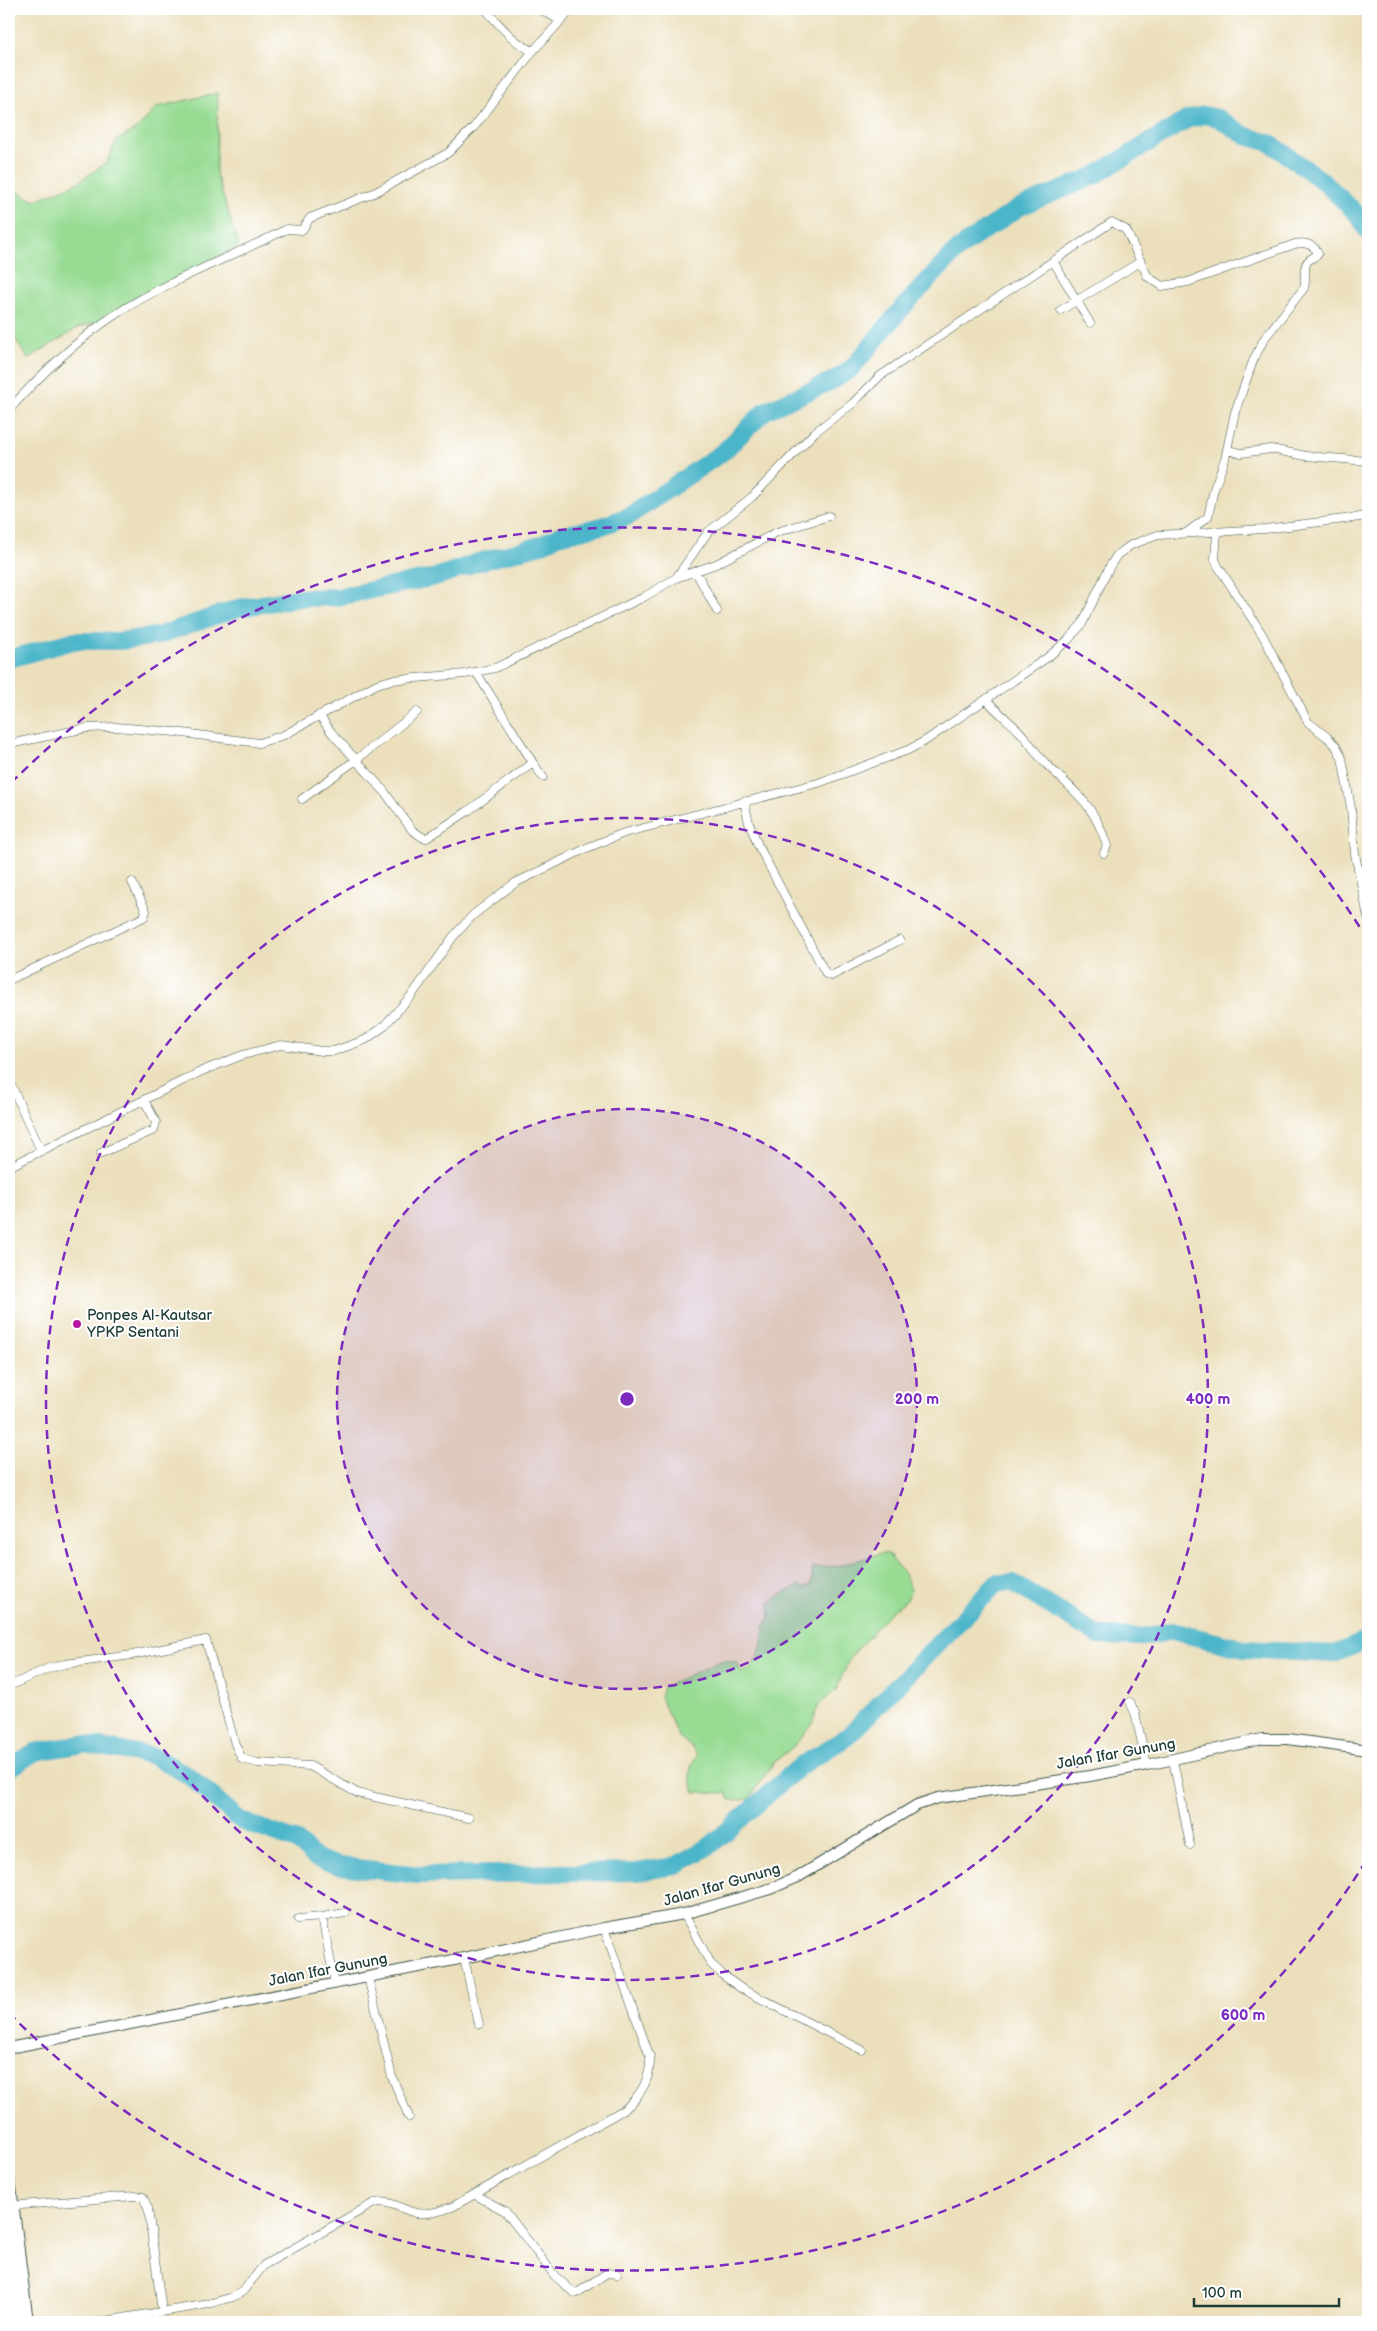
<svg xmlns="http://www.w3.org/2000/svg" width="1377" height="2331" viewBox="0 0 1377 2331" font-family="'Balsamiq Sans',sans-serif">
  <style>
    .green { fill: #98dc94; stroke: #5c8c64 }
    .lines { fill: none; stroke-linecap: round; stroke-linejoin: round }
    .river { stroke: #4bb5c9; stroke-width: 18 }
    .street-casing { stroke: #3e5548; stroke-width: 9 }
    .secondary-casing { stroke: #3e5548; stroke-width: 12 }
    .highway-casing { stroke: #3e5548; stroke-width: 16 }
    .street { stroke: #fff; stroke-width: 8 }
    .secondary { stroke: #fff; stroke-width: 10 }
    .highway { stroke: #fff; stroke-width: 14 }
    .ring { fill: none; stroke: #7b2cbf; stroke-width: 2.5; stroke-dasharray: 9 6 }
    .poi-dot { fill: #b5179e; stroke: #fff; stroke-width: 2 }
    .labels { text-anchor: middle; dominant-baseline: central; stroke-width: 4; stroke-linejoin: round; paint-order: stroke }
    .poi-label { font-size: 15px; fill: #1f3d34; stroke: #fff; text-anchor: start }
    .street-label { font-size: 15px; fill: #1f3d34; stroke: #fff }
    .centre { fill: #7b2cbf; stroke: #fff; stroke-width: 2.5 }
    .ring-label { font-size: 15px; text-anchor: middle; font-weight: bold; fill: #7b2cbf; stroke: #fff; stroke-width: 4; stroke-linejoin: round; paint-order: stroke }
  </style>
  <rect width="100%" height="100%" fill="#fff"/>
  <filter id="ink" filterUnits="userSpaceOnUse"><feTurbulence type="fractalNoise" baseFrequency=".02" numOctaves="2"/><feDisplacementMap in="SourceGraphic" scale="10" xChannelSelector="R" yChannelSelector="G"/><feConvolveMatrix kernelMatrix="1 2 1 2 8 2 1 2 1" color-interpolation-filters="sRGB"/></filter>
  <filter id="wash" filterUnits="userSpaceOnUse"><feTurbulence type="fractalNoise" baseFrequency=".0096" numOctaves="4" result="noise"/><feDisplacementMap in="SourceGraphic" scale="20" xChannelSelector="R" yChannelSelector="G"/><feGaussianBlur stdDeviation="1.12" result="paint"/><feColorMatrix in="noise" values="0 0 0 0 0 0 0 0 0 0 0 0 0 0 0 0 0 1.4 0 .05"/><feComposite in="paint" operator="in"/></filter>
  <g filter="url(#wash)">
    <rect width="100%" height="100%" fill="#ebdfbc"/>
    <path class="green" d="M 218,93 L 216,173 L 239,246 L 169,282 L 97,322 L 78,328 L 28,359 L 9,330 L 9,187 L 34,201 L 77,183 L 107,162 L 116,141 L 138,128 L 157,107 Z
      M 882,1553 L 888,1554 L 904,1574 L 911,1589 L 907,1600 L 891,1611 L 850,1658 L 836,1690 L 820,1704 L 816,1711 L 814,1722 L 793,1747 L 774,1762 L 749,1799 L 730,1800 L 727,1793 L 695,1792 C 688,1778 688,1769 697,1756 L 691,1746 L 679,1737 L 660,1697 L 663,1687 L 723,1660 L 738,1663 L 741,1672 L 749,1670 L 757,1659 L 762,1644 L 764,1627 L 770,1617 L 770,1603 L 781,1594 L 799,1585 L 804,1589 L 811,1585 L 813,1568 L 838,1566 Z"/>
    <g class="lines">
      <path class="river" d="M 9,659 L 72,641 L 120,641 L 157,636 L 238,608 L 299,598 L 337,597 L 436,577 L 475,563 L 541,545 L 558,536 L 602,526 L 629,516 L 723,452 L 765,411 L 834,380 L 851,369 L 904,306 L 955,252 L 972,239 L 1020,207 L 1092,177 L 1188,119 L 1204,115 L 1218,118 L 1246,136 L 1270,143 L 1324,182 L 1359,216 L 1368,232
        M 9,1769 L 35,1752 L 83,1744 L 153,1756 L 188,1775 L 241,1821 L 297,1841 L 317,1859 L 340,1866 L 419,1875 L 637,1872 L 675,1866 L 711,1845 L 799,1767 L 847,1737 L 997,1583 L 1013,1583 L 1099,1636 L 1144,1637 L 1172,1631 L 1244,1649 L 1334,1654 L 1368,1640"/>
    </g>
  </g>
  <g filter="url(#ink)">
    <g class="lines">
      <g class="street-casing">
        <path id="street" d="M 485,9 C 500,25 513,43 533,51
          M 540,9 L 561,21
          M 1053,261 L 1090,323
          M 1061,310 L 1140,262
          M 9,410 C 40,375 77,340 116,314 C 169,280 231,257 287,229 L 302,230 L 310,218 L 374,193 L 448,153 L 474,127 L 533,51 L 572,9
          M 1227,450 L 1241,453 L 1271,449 L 1306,456 L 1368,461
          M 1217,533 L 1215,559 L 1218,566 L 1262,634 L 1308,722 L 1327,737 L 1336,746 L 1342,758 L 1351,808 L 1355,854 L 1368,917
          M 696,572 L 717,611
          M 676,578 L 716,564 L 777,532 L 829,516
          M 986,699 C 996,711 1008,720 1019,731 C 1029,741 1036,754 1046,764 C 1076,793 1094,804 1107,846 L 1104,853
          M 319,715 L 332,733 L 384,791 L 412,830 L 422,837 L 427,838 L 468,811 L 533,763 L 476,672
          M 9,744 L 87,728 L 116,727 L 175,732 L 259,743 L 284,735 L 377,684 L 391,680 L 465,674 L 495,668 L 644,597 L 676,578 L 708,532 L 752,497 L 815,432 L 852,404 L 880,376 L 1112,222 L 1126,230 L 1148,277 L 1162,286 L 1188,282 L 1295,244 C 1304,242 1315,244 1318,254 C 1315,257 1311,258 1308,261 C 1302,267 1307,280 1304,288 L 1264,339 L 1253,361 L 1235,412 L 1225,459 L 1214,489 L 1208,517 L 1186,533
          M 533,763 L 543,777
          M 302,799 L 356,760 L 417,712
          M 744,801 L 749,823 L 758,845 L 826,974 L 831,976 L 900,940
          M 9,980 L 144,917 L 146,911 L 132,882
          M 9,1080 L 41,1151
          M 101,1153 L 154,1130 L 156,1122 L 144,1100
          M 9,1167 L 202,1071 L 243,1055 L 281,1045 L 322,1051 L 334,1051 L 365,1040 L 382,1028 L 412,995 L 453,937 L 473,915 L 515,883 L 589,847 L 624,833 L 818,783 L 908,750 L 925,741 L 1048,657 L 1068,640 L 1082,624 L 1110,566 L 1117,555 L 1131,545 L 1158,535 L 1265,529 L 1368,516
          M 9,1686 L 49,1668 L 65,1664 L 132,1655 L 206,1640 L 235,1744 L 242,1759 L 258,1763 L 310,1766 L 357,1793 L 469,1818
          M 1130,1702 L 1135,1713 L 1147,1765
          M 1173,1760 L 1190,1845
          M 684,1914 L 711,1964 L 724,1976 L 742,1989 L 862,2050
          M 322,1917 L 345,1913
          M 298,1919 L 322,1917 L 335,1984
          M 464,1958 L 479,2024
          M 368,1977 L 392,2077 L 409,2117
          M 475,2195 L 505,2211 L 555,2276 L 573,2292 L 577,2293 L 607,2273 L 617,2274
          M 9,2206 L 134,2196 L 143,2197 L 148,2208 L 162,2311
          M 98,2322 L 204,2305 L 233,2297 L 243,2291 L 264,2265 L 374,2203 C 390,2199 401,2210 416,2213 C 428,2215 441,2211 452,2207 L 625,2109 C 640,2096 651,2078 650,2057 L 604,1928"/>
      </g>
      <g class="secondary-casing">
        <path id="secondary" d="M 9,2048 L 464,1958 L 604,1928 L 684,1914 L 770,1889 L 798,1877 L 917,1805 L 938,1798 L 1090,1776 L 1147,1765 L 1262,1739 L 1288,1739 L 1368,1750"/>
      </g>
      <g class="highway-casing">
        <path id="highway" d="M 9,2187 L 26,2322
          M 9,2283 L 14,2322"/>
      </g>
      <use href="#street" class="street"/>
      <use href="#secondary" class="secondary"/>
      <use href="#highway" class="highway"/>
    </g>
  </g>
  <circle cx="627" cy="1399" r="290" fill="#7b2cbf" fill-opacity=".12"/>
  <g class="ring">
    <circle cx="627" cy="1399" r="290"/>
    <circle cx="627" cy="1399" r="581"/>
    <path d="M1366 1861A871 871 0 0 1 11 2015M11 783A871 871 0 0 1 1366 937"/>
  </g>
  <circle class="poi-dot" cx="77" cy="1324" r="5"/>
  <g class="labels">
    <g class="poi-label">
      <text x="87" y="1315">Ponpes Al-Kautsar<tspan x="87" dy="17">YPKP Sentani</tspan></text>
    </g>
    <g class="street-label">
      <text transform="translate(1116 1754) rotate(-10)">Jalan Ifar Gunung</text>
      <text transform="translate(722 1885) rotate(-16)">Jalan Ifar Gunung</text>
      <text transform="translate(328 1970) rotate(-11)">Jalan Ifar Gunung</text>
    </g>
  </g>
  <circle cx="627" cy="1399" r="8" class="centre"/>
  <g class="ring-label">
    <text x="917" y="1404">200 m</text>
    <text x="1208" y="1404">400 m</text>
    <text x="1243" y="2020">600 m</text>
  </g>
  <rect width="1377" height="2331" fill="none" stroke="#fff" stroke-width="30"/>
  <path d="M1194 2298v8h145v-8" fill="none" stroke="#1f3d34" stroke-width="2.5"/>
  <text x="1202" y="2298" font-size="15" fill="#1f3d34" stroke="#ffffff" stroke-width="4" paint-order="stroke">100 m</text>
</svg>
